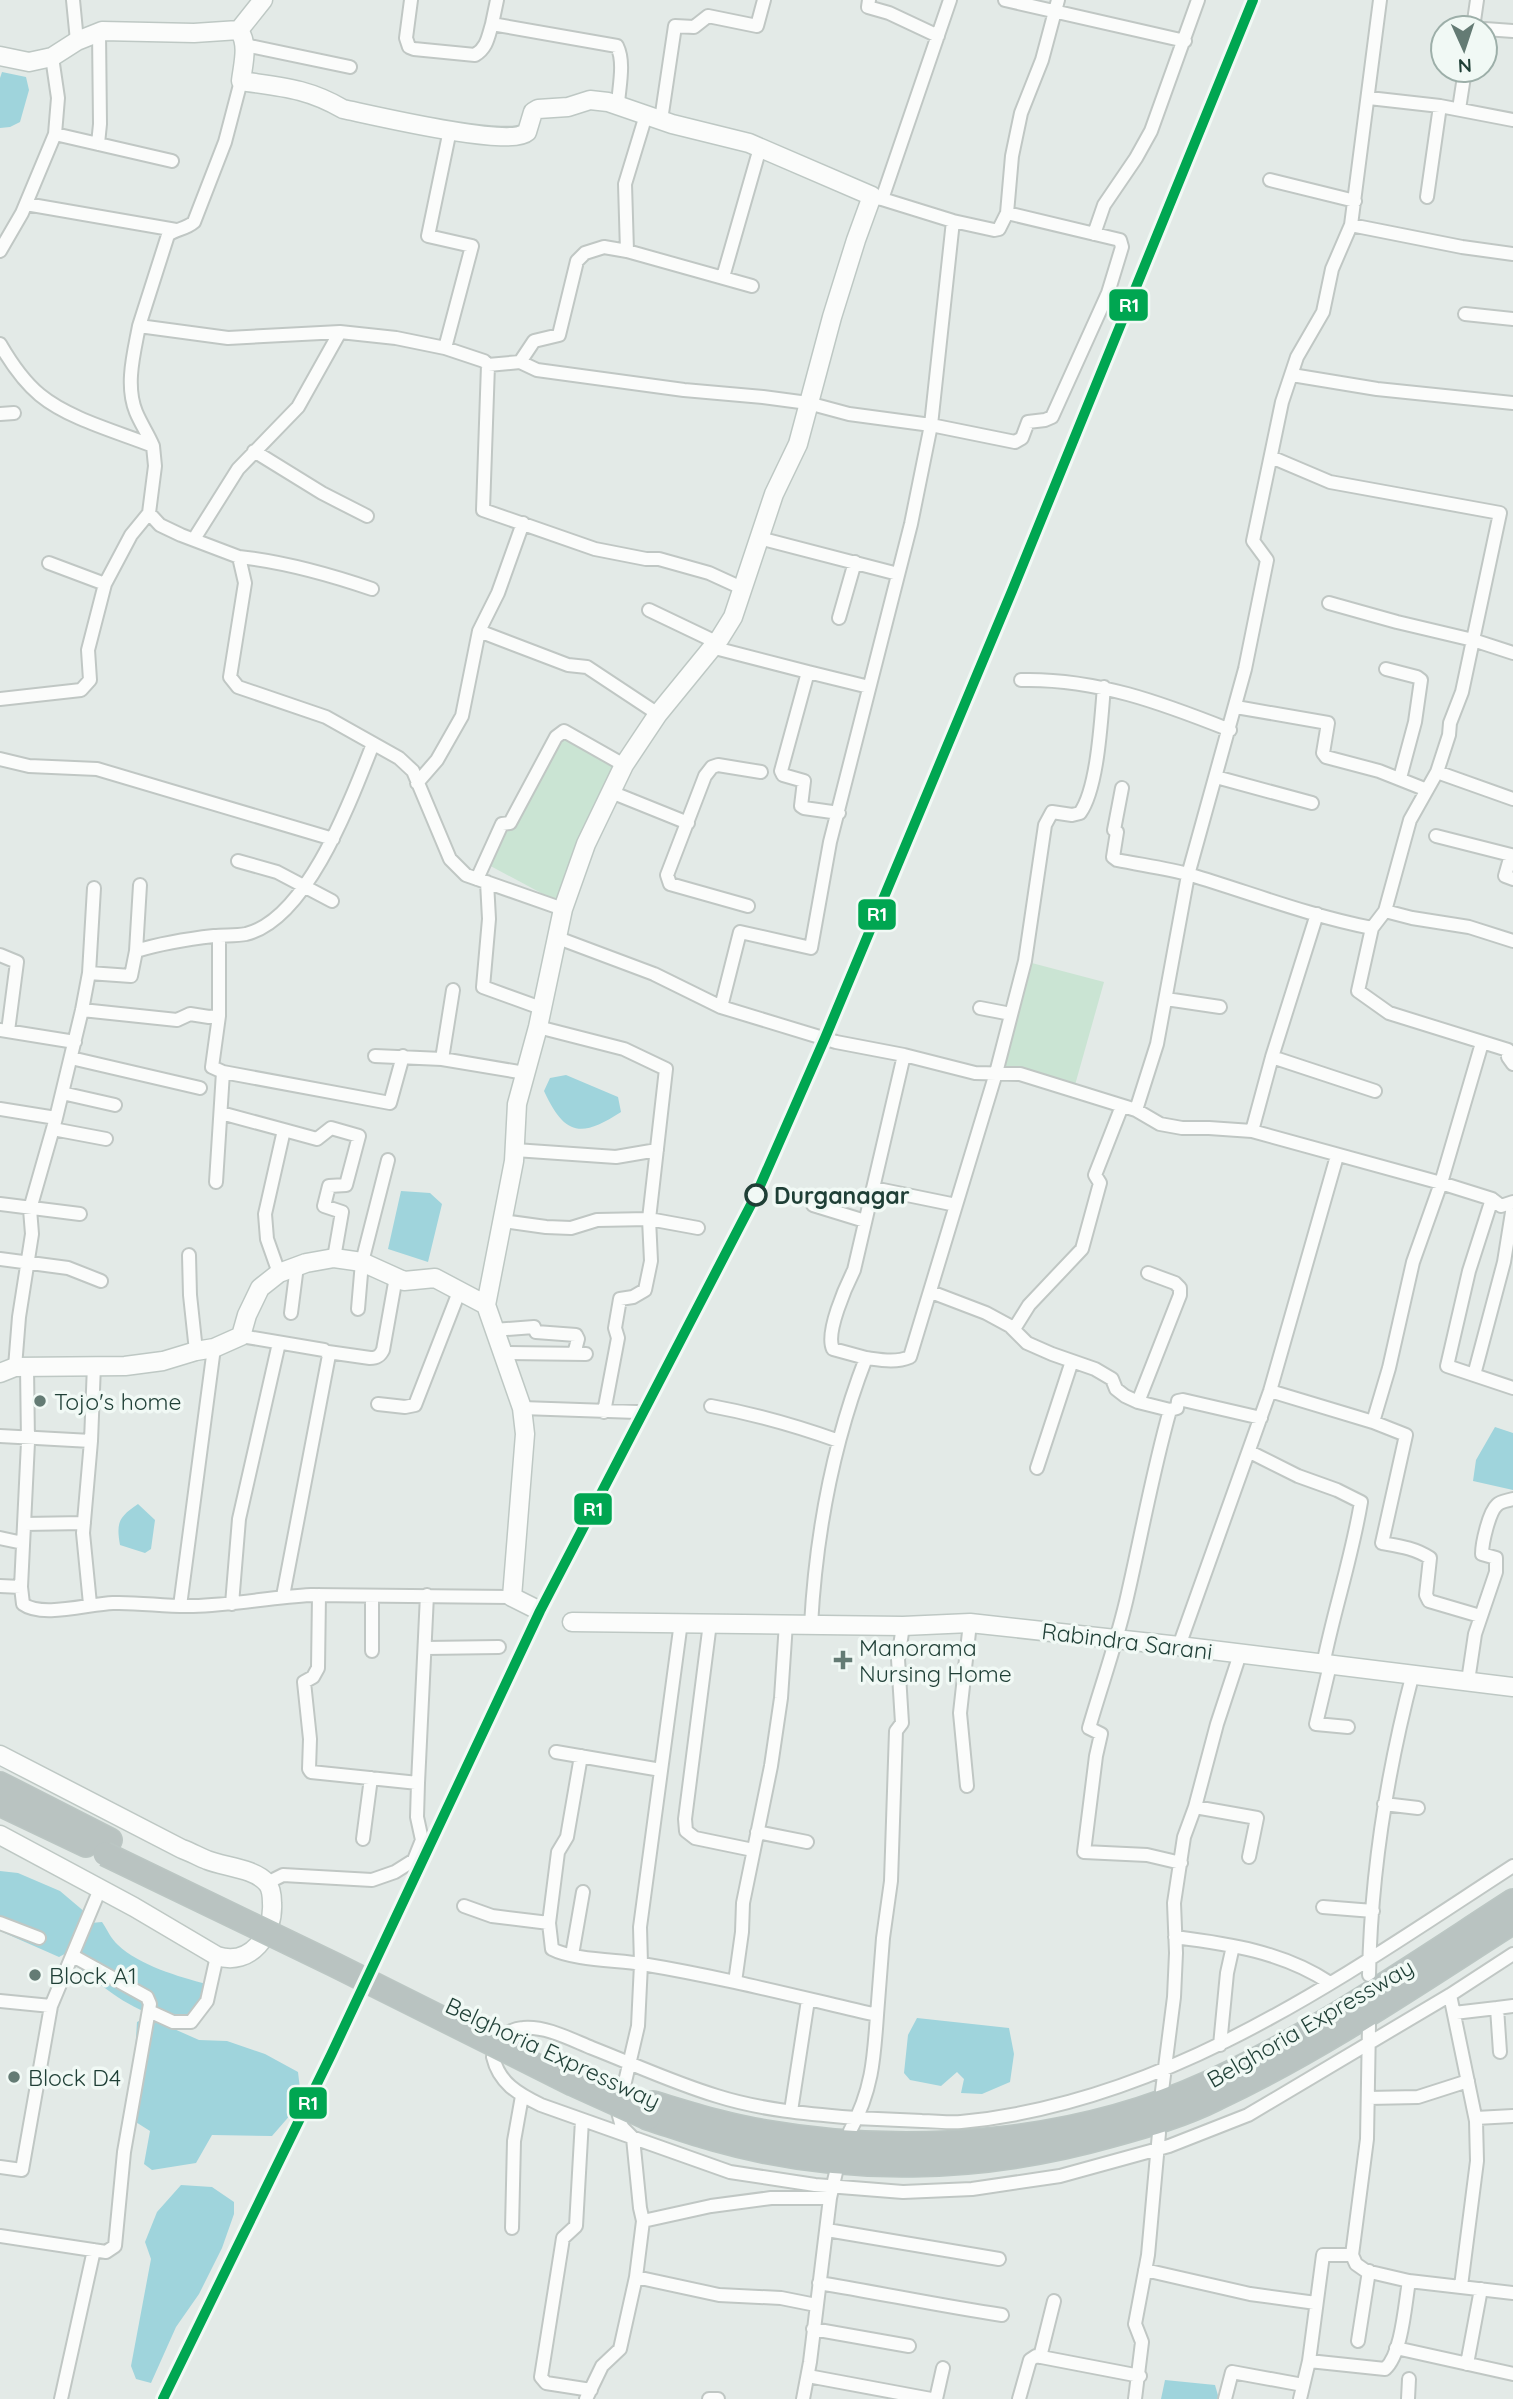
<svg xmlns="http://www.w3.org/2000/svg" width="1513" height="2399" viewBox="0 0 1513 2399" font-family="Quicksand,sans-serif">
  <style>
    .green { fill: #cae4d3 }
    .water { fill: #9fd4dc }
    .lines { fill: none; stroke-linecap: round; stroke-linejoin: round }
    .street-casing { stroke: #c0c7c4; stroke-width: 16 }
    .secondary-casing { stroke: #bec8c4; stroke-width: 21 }
    .highway-casing { stroke: #bbc6c3; stroke-width: 26 }
    .street { stroke: #fbfcfb; stroke-width: 12 }
    .secondary { stroke: #fbfcfb; stroke-width: 18 }
    .highway { stroke: #b9c3c1; stroke-width: 23 }
    .highway-bridge-casing { stroke: #bbc6c3; stroke-width: 26; stroke-linecap: butt }
    .highway-bridge { stroke: #b9c3c1; stroke-width: 23 }
    .rail-1-casing { stroke: #f1f9f5; stroke-width: 16 }
    .rail-1 { stroke: #00a651; stroke-width: 10 }
    .stop-dot { fill: #f1f9f5; stroke: #1f3f36; stroke-width: 3.5 }
    .poi-dot { fill: #647b74; stroke: #f1f9f5; stroke-width: 2.5 }
    .labels { text-anchor: middle; dominant-baseline: central; stroke-width: 7; stroke-linejoin: round; paint-order: stroke }
    .stop-label { font-size: 23px; font-weight: bold; fill: #1f3f36; stroke: #f1f9f5; text-anchor: start }
    .poi-label { font-size: 23px; fill: #1f3f36; stroke: #f1f9f5; text-anchor: start }
    .street-label { font-size: 23px; fill: #1f3f36; stroke: #f1f9f5 }
    .line-badge { stroke: #f1f9f5; stroke-width: 2.5 }
    .badge-label { font-size: 19px; text-anchor: middle; font-weight: bold; fill: #fff }
  </style>
  <rect width="100%" height="100%" fill="#e3eae7"/>
  <path class="green" d="M 563,736 L 618,765 L 583,838 L 556,901 L 485,863 Z
    M 1028,962 L 1104,982 L 1075,1085 L 1002,1067 Z"/>
  <path class="water" d="M 2,72 L 26,77 L 29,90 L 20,122 L 10,127 L 0,128 L 0,78 Z
    M 566,1075 L 618,1097 L 621,1112 C 581,1138 565,1136 544,1091 L 550,1078 Z
    M 401,1191 L 430,1193 L 442,1204 L 428,1262 L 388,1249 Z
    M 1495,1427 L 1513,1433 L 1513,1490 L 1473,1481 L 1476,1460 Z
    M 138,1504 L 155,1520 L 151,1549 L 145,1553 L 120,1545 C 116,1522 119,1517 138,1504 Z
    M 0,1871 L 18,1873 L 60,1891 L 86,1913 L 72,1950 L 59,1957 L 0,1931 Z
    M 102,1922 C 107,1929 111,1939 118,1945 C 139,1965 179,1977 207,1984 L 213,1998 L 208,2012 C 151,2028 126,2003 83,1972 L 78,1963 L 91,1923 Z
    M 147,2017 L 199,2040 L 227,2041 L 265,2054 L 298,2072 L 301,2097 L 292,2113 L 272,2136 L 212,2135 L 196,2163 L 152,2170 L 144,2164 L 150,2131 L 131,2119 L 137,2022 Z
    M 917,2018 L 1009,2028 L 1014,2054 L 1010,2082 L 982,2094 L 961,2093 L 964,2079 L 957,2072 L 941,2086 L 910,2080 L 904,2073 L 908,2035 Z
    M 181,2185 L 212,2187 L 234,2202 L 234,2214 L 222,2248 L 199,2294 L 176,2327 L 151,2383 L 136,2379 L 131,2366 L 151,2259 L 145,2242 L 157,2212 Z
    M 1165,2380 L 1215,2385 L 1219,2399 L 1161,2399 Z"/>
  <g class="lines">
    <g class="street-casing">
      <path id="street" d="M 73,0 L 77,41
        M 411,0 L 406,38 L 409,47 L 414,49 L 475,55 C 487,48 488,37 492,24
        M 497,0 L 492,24 L 617,46 C 625,62 619,87 618,104
        M 869,0 L 868,7 L 889,13 L 938,36
        M 1005,0 L 1185,41
        M 1473,28 L 1477,0
        M 1485,29 L 1513,31
        M 245,45 L 350,67
        M 1369,98 L 1440,106 L 1513,120
        M 1459,109 L 1465,70
        M 661,120 L 675,26 L 694,27 L 708,16 L 757,26 L 764,0
        M 55,134 L 172,161
        M 98,144 L 100,124 L 99,32
        M 1270,180 L 1355,201
        M 1427,197 L 1440,106
        M 876,198 L 882,199 L 950,0
        M 26,204 L 176,230
        M 1007,213 L 1012,156 L 1021,113 L 1042,60 L 1058,0
        M 1351,225 L 1462,247 L 1513,254
        M 1094,234 L 1104,205 L 1136,158 L 1151,131 L 1198,0
        M 0,251 L 22,213 L 55,134 L 58,98 L 52,57
        M 627,251 L 625,184 L 646,115
        M 723,277 L 760,148
        M 1465,314 L 1513,319
        M 139,326 C 134,353 125,385 136,412 C 141,424 148,434 153,446
        M 340,332 L 396,338 L 445,348 L 484,361 L 488,365 L 483,510 L 595,549 L 646,559 L 659,559 L 709,573 L 744,589
        M 0,344 C 11,363 23,381 40,395 C 69,419 118,432 153,446 L 155,466 L 149,513 L 160,525 L 181,535 L 239,557 L 245,583 L 230,677 L 238,687 L 326,717 L 399,758 L 413,771 L 450,859 L 466,875 L 563,909
        M 445,348 L 472,246 L 428,236 L 450,130
        M 520,362 L 534,341 L 559,335 L 577,261 L 585,253 L 604,247 L 627,251 L 752,286
        M 488,365 L 520,362 L 537,370 L 684,390 L 763,397 L 808,403 L 849,414 L 931,425 L 953,221
        M 1292,375 L 1377,389 L 1513,403
        M 0,414 L 14,413
        M 254,451 L 322,493 L 367,516
        M 1271,457 L 1330,482 L 1500,513 L 1473,640 L 1513,653
        M 759,538 L 898,574
        M 194,539 L 238,469 L 298,407 L 340,332 L 228,338 L 139,326 L 168,235 C 176,229 186,229 194,222 L 225,142 L 241,81
        M 239,557 C 286,562 328,574 372,589
        M 49,563 L 105,584
        M 1329,603 L 1397,622 L 1473,640 L 1462,692 L 1450,723 L 1449,735 L 1437,772 L 1410,820 L 1385,911
        M 649,610 L 716,642
        M 839,618 L 855,562
        M 479,631 L 568,665 L 587,667 L 658,714
        M 711,647 L 808,672 L 781,771 L 783,775 L 804,781 L 801,806 L 804,808 L 839,813
        M 1386,669 L 1417,677 L 1421,680 L 1415,722 L 1400,778
        M 808,672 L 869,687
        M 1021,680 C 1095,678 1162,703 1230,730
        M 0,699 L 81,690 L 90,680 L 88,650 L 105,584 L 131,535 L 149,513
        M 1236,707 L 1328,723 L 1323,753 L 1326,757 L 1379,771 L 1427,790
        M 0,759 L 29,766 L 97,769 L 333,839
        M 1437,772 L 1513,799
        M 1216,777 L 1312,803
        M 417,783 L 437,760 L 462,716 L 479,631 L 498,593 L 523,523
        M 1122,788 L 1114,830 L 1117,832 L 1113,857 L 1117,860 C 1141,865 1167,868 1191,875 C 1251,893 1310,916 1372,928 L 1385,911 L 1412,918 L 1469,927 L 1513,941
        M 611,792 L 688,823
        M 1436,836 L 1511,855 L 1505,876 L 1513,879
        M 238,861 L 277,872 L 332,901
        M 477,879 L 502,824 L 510,823 L 556,737 L 564,731 L 624,765
        M 487,882 L 489,919 L 483,987 L 541,1008
        M 748,906 L 670,884 L 667,875 L 705,776 L 712,767 L 718,765 L 761,772
        M 1372,928 L 1358,991 L 1389,1013 L 1508,1050 L 1508,1057 L 1513,1064
        M 558,938 L 654,974 L 721,1007 L 836,1042 L 904,1055 L 975,1073 L 1020,1074 L 1136,1110 L 1160,1124 L 1182,1128 L 1209,1128 L 1252,1131 L 1441,1183 L 1492,1199 L 1501,1206 L 1513,1202
        M 136,951 C 162,943 187,939 214,936 C 225,935 236,936 246,934 C 308,919 352,797 373,744
        M 0,955 L 17,962 L 8,1031
        M 89,973 L 131,976 L 136,951 L 140,885
        M 453,990 L 442,1059 L 525,1073
        M 1166,999 L 1220,1007
        M 721,1007 L 740,932 L 811,948 L 830,842 L 911,524 L 931,425 L 1015,442 L 1022,438 L 1028,422 L 1045,420 L 1052,417 L 1108,293 L 1122,247 L 1120,240 L 1007,213 L 999,229 L 994,230 L 953,221 L 882,199
        M 980,1008 L 1011,1014
        M 82,1010 L 177,1020 L 190,1014 L 209,1017 L 219,1016 L 219,936
        M 219,1016 L 212,1067 L 223,1072 L 390,1103 L 403,1056
        M 538,1027 L 624,1049 L 666,1069 L 649,1219 L 651,1261 L 645,1290 L 633,1297 L 620,1299 L 615,1328 L 618,1338 L 604,1412
        M 0,1030 L 75,1042
        M 375,1056 L 442,1059
        M 1272,1057 L 1375,1091
        M 71,1058 L 200,1088
        M 62,1093 L 115,1105
        M 0,1109 L 56,1118
        M 1136,1110 L 1157,1044 L 1188,875 L 1245,669 L 1267,560 L 1253,541 L 1282,402 L 1297,357 L 1323,312 L 1332,269 L 1351,225 L 1380,0
        M 221,1113 L 284,1130 L 265,1214 L 267,1239 L 279,1273
        M 53,1129 L 106,1139
        M 284,1130 L 317,1139 L 331,1128 L 359,1136 L 346,1185 L 329,1186 L 324,1206 L 342,1212 L 334,1258
        M 1252,1131 L 1272,1057 L 1317,914
        M 515,1150 L 616,1157 L 657,1150
        M 216,1182 L 223,1072
        M 873,1188 L 956,1205
        M 1492,1199 L 1469,1271 L 1447,1366 L 1513,1388
        M 0,1204 L 80,1214
        M 813,1205 L 865,1221
        M 503,1221 L 546,1227 L 571,1228 L 597,1220 L 649,1219 L 698,1228
        M 189,1255 L 190,1295 L 196,1351
        M 0,1259 L 68,1268 L 101,1281
        M 931,1292 L 986,1313 L 1010,1326 L 1027,1343 L 1052,1354 L 1095,1369 L 1112,1379 L 1116,1389 L 1125,1396 L 1138,1402 L 1170,1410 L 1177,1408 L 1178,1401 L 1183,1400 L 1261,1418
        M 358,1309 L 362,1262 L 388,1160
        M 291,1313 L 297,1266
        M 1014,1329 L 1029,1305 L 1082,1249 L 1100,1183 L 1095,1175 L 1122,1106
        M 493,1330 L 534,1327 L 536,1332 L 576,1335 L 578,1339 L 574,1354
        M 241,1336 L 324,1350 L 329,1355 L 283,1596
        M 328,1352 L 370,1358 C 377,1358 380,1356 383,1350 L 396,1277
        M 502,1353 L 586,1354
        M 866,1358 L 833,1349 C 825,1333 846,1286 854,1270 L 904,1055
        M 15,1367 L 19,1317 L 32,1234 L 30,1209 L 56,1118 L 82,1010 L 89,973 L 94,888
        M 27,1367 L 28,1442 L 21,1587 L 23,1604 C 42,1618 88,1604 113,1603 C 140,1602 166,1607 193,1606 C 233,1605 272,1597 311,1595 L 512,1597
        M 1474,1375 L 1504,1262 L 1513,1206
        M 1270,1391 L 1373,1422 L 1406,1435 L 1382,1543 C 1399,1546 1415,1548 1430,1558 L 1426,1595 L 1429,1601 L 1480,1616
        M 1138,1402 L 1180,1295 L 1180,1288 L 1175,1283 L 1148,1273
        M 378,1404 L 405,1407 L 415,1405 L 459,1292
        M 711,1406 C 755,1414 797,1426 839,1441
        M 522,1408 L 637,1412
        M 1170,1410 C 1153,1470 1142,1532 1128,1593 C 1118,1639 1102,1683 1089,1728 L 1101,1734 L 1096,1756 L 1084,1852 L 1147,1855 L 1181,1863
        M 1373,1422 L 1389,1368 L 1413,1262 L 1441,1183 L 1482,1043
        M 0,1436 L 91,1441
        M 1250,1452 L 1298,1476 L 1337,1490 L 1361,1502 C 1352,1557 1334,1610 1323,1665
        M 1037,1468 L 1072,1361
        M 24,1524 L 84,1523
        M 0,1538 L 23,1543
        M 0,1586 L 21,1587
        M 319,1595 L 318,1668 L 313,1677 L 304,1682 L 310,1739 L 309,1769 L 311,1772 L 418,1783
        M 90,1604 L 83,1533 L 91,1441 L 94,1365
        M 232,1604 L 239,1519 L 279,1343
        M 180,1606 L 214,1348
        M 710,1623 L 685,1819 L 686,1831 L 695,1838 L 753,1850
        M 811,1625 C 816,1534 833,1443 866,1358 C 881,1360 896,1363 910,1357 L 996,1073 L 1025,961 L 1045,825 L 1052,812 L 1072,815 L 1080,813 C 1098,788 1101,719 1104,687
        M 1179,1646 L 1270,1391 L 1337,1156
        M 426,1648 L 499,1647
        M 372,1651 L 372,1596
        M 1330,1665 L 1316,1724 L 1348,1727
        M 1468,1681 L 1475,1634 L 1496,1572 L 1496,1558 L 1482,1554 C 1482,1543 1489,1512 1497,1505 C 1501,1501 1507,1501 1513,1499
        M 556,1752 L 661,1770
        M 581,1756 L 567,1837 L 558,1852 L 549,1923 L 552,1949 C 573,1960 617,1960 642,1964 C 721,1977 799,1997 877,2015 C 874,2059 872,2091 850,2131
        M 967,1786 L 960,1713 L 970,1623
        M 1384,1804 L 1418,1808
        M 1195,1807 L 1257,1818 L 1249,1857
        M 757,1832 L 807,1842
        M 363,1839 L 371,1778
        M 1513,1866 C 1342,1977 1170,2102 961,2122 C 948,2123 935,2121 922,2121 C 900,2120 877,2119 855,2118 C 809,2114 761,2110 717,2096 C 674,2083 633,2064 592,2048 C 570,2039 546,2026 523,2028 C 506,2029 498,2041 493,2057 C 499,2083 518,2094 541,2105 L 730,2172 L 815,2185 L 903,2192 L 972,2189 L 1060,2176 L 1169,2146 L 1248,2115 L 1450,1995 L 1513,1954
        M 267,1883 L 283,1875 L 372,1880 L 395,1872 L 414,1860 L 422,1840 L 417,1817 L 418,1783 L 427,1595
        M 464,1906 L 492,1916 L 549,1923
        M 1323,1907 L 1373,1911
        M 0,1923 L 39,1938
        M 1175,1937 C 1230,1944 1283,1952 1330,1983
        M 572,1955 L 583,1892
        M 1369,1975 C 1371,1873 1387,1772 1413,1673
        M 735,1982 L 742,1932 L 743,1903 L 771,1766 L 781,1698 L 786,1623
        M 1450,1995 L 1476,2121 L 1477,2161 L 1461,2286
        M 0,2001 L 51,2006 L 100,1889
        M 149,2011 L 173,2022 L 191,2022 L 207,2001 L 217,1956
        M 1454,2013 L 1497,2008
        M 877,2015 L 883,1938 L 891,1881 L 896,1731 L 902,1723 L 898,1659 L 903,1626
        M 1220,2045 L 1227,1973 L 1233,1946
        M 1500,2052 L 1497,2008 L 1513,2006
        M 1162,2091 L 1174,1997 L 1176,1953 L 1174,1903 L 1184,1837 L 1195,1807 L 1217,1724 L 1240,1654
        M 1368,2098 L 1418,2097 L 1468,2081
        M 791,2111 L 808,2000
        M 1476,2118 L 1513,2116
        M 582,2120 L 576,2226 L 563,2238 L 541,2377 L 546,2383 L 591,2390
        M 0,2167 L 22,2170 L 51,2006
        M 643,2221 L 711,2206 L 771,2198 L 830,2198
        M 512,2228 L 514,2141 L 522,2096
        M 827,2230 L 999,2259
        M 0,2236 L 106,2252 L 115,2246 L 124,2152 L 150,2004 L 147,1997 L 73,1956
        M 1352,2255 L 1356,2264 L 1366,2271 L 1409,2281 L 1513,2293
        M 1145,2270 L 1250,2294 L 1316,2303
        M 636,2277 L 719,2295 L 781,2298 L 816,2305
        M 819,2283 C 880,2293 941,2306 1002,2315
        M 813,2329 L 909,2346
        M 1358,2341 L 1369,2271
        M 1396,2348 L 1513,2374
        M 1040,2357 L 1054,2301
        M 1309,2361 L 1385,2369 C 1402,2354 1405,2304 1409,2281
        M 1467,2364 L 1481,2289
        M 808,2376 L 931,2399
        M 61,2399 L 94,2250
        M 586,2399 L 602,2366 L 620,2349 L 636,2277 L 643,2221 L 640,2208 L 633,2138 L 622,2127 L 618,2112 L 638,2026 L 641,1964 L 640,1927 L 681,1622
        M 709,2399 L 718,2399
        M 803,2399 L 810,2362 L 830,2198 L 837,2168
        M 936,2399 L 943,2368
        M 1019,2399 L 1030,2360 L 1036,2356 L 1140,2376
        M 1135,2399 L 1142,2342 L 1135,2324 L 1148,2255 L 1159,2133
        M 1225,2399 L 1232,2372 L 1303,2385
        M 1300,2399 L 1309,2361 L 1323,2255 L 1352,2255 L 1367,2139 L 1369,2025
        M 1408,2399 L 1409,2379"/>
    </g>
    <g class="secondary-casing">
      <path id="secondary" d="M 239,30 L 263,0
        M 0,56 L 29,62 L 52,57 L 77,41 L 102,31 L 194,33 L 239,30 C 249,45 243,64 241,81 C 281,87 307,88 343,109 C 372,115 510,148 527,132 L 533,112 L 538,109 L 568,107 L 590,100 L 608,102 L 672,124 L 749,143 L 872,196 L 856,240 L 832,317 L 798,444 L 774,494 L 733,617 L 720,638 L 658,714 L 624,765 L 586,844 L 563,909 L 538,1027 L 517,1104 L 514,1161 L 486,1305 L 522,1408 L 525,1434 L 512,1597 L 534,1608
        M 0,1373 L 15,1367 L 125,1366 L 163,1361 L 196,1351 L 214,1348 L 241,1336 L 247,1315 L 260,1288 L 279,1273 L 306,1263 L 334,1258 L 362,1262 L 404,1281 L 435,1278 L 486,1305
        M 572,1622 L 903,1626 L 970,1623 L 1179,1646 L 1513,1687
        M 0,1755 L 182,1849 C 191,1852 199,1857 207,1860 C 224,1867 254,1868 267,1883 C 271,1888 272,1896 272,1903 C 274,1934 251,1967 217,1956 L 134,1907 L 0,1835"/>
    </g>
    <g class="highway-casing">
      <path id="highway" d="M 0,1784 L 110,1840
        M 0,1804 L 86,1845
        M 653,2103 C 690,2114 727,2126 766,2132 C 910,2157 1074,2144 1208,2083 C 1315,2034 1414,1965 1513,1901
        M 648,2118 C 670,2125 692,2133 714,2139 C 844,2176 982,2172 1112,2135 C 1148,2125 1183,2115 1217,2098 C 1321,2049 1416,1984 1513,1922"/>
    </g>
    <use href="#street" class="street"/>
    <use href="#secondary" class="secondary"/>
    <use href="#highway" class="highway"/>
    <g class="highway-bridge-casing">
      <path id="highway-bridge" d="M 105,1854 L 335,1965 L 573,2084 L 648,2118"/>
    </g>
    <use href="#highway-bridge" class="highway-bridge"/>
    <g class="rail-1-casing">
      <path id="rail-1" d="M 163,2399 L 331,2055 L 540,1611 L 756,1195 L 825,1038 L 1012,591 L 1253,0"/>
    </g>
    <use href="#rail-1" class="rail-1"/>
  </g>
  <circle class="stop-dot" cx="756" cy="1195" r="10"/>
  <g class="poi-dot">
    <circle cx="40" cy="1401" r="7"/>
    <path d="M839.5 1649.5h7v7h7v7h-7v7h-7v-7h-7v-7h7z"/>
    <circle cx="35" cy="1975" r="7"/>
    <circle cx="14" cy="2077" r="7"/>
  </g>
  <g class="labels">
    <g class="stop-label">
      <text x="774" y="1195">Durganagar</text>
    </g>
    <g class="poi-label">
      <text x="54" y="1401">Tojo's home</text>
      <text x="859" y="1647">Manorama<tspan x="859" dy="26">Nursing Home</tspan></text>
      <text x="49" y="1975">Block A1</text>
      <text x="28" y="2077">Block D4</text>
    </g>
    <g class="street-label">
      <text transform="translate(1127 1641) rotate(7)">Rabindra Sarani</text>
      <text transform="translate(1310 2023) rotate(-30)">Belghoria Expressway</text>
      <text transform="translate(553 2053) rotate(25)">Belghoria Expressway</text>
    </g>
  </g>
  <g class="line-badge">
    <rect x="1108" y="288" width="41" height="34" rx="7" fill="#00a651"/>
    <rect x="857" y="898" width="40" height="33" rx="7" fill="#00a651"/>
    <rect x="573" y="1492" width="40" height="34" rx="7" fill="#00a651"/>
    <rect x="288" y="2086" width="40" height="34" rx="7" fill="#00a651"/>
  </g>
  <g class="badge-label">
    <text x="1129" y="312">R1</text>
    <text x="877" y="921">R1</text>
    <text x="593" y="1516">R1</text>
    <text x="308" y="2110">R1</text>
  </g>
  <g transform="translate(1464 49) rotate(177)"><circle r="33" fill="#f1f9f5" stroke="#9dafa9" stroke-width="2"/>
  <path d="M0-5L12 26L0 18L-12 26Z" fill="#647b74"/>
  <text y="-10" font-size="19" font-weight="bold" text-anchor="middle" fill="#1f3f36">N</text>
  </g>
</svg>
